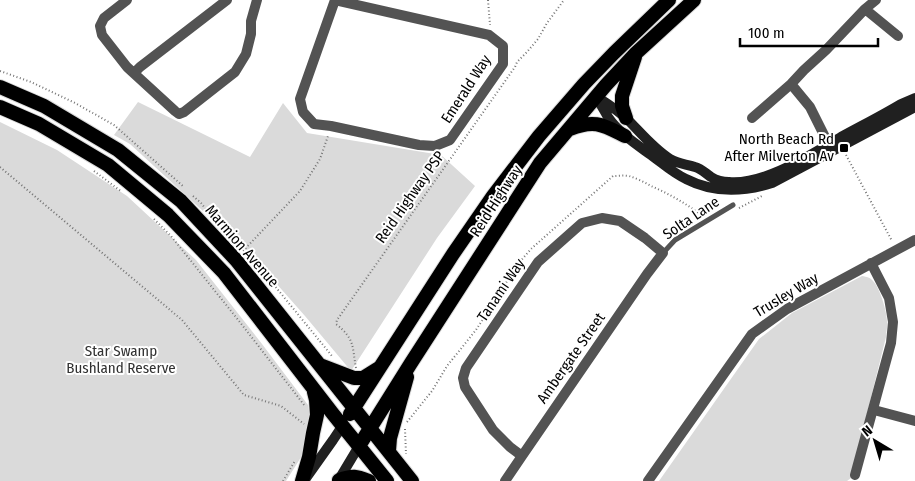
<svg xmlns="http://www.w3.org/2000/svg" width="915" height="481" viewBox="0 0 915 481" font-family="'Fira Sans Condensed',sans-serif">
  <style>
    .green { fill: #dadada }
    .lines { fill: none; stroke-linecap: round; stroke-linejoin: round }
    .trunk-casing { stroke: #dbdbdb; stroke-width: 16 }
    .path { stroke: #757575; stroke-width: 2; stroke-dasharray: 1 2.5; stroke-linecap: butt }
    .service { stroke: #535353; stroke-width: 5 }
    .minor { stroke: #535353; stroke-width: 10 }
    .secondary { stroke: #202020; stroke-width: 10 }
    .trunk { stroke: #000; stroke-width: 14 }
    .poi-dot { fill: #000; stroke: #fff; stroke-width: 2 }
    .labels { text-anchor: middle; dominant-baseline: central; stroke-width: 4; stroke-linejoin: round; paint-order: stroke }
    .street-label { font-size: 15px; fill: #000; stroke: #fff }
    .poi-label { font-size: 15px; fill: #000; stroke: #fff; text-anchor: end }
    .park-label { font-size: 15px; fill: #313131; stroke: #fff }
  </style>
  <rect width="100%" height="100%" fill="#fff"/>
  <path class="green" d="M 138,102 L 250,157 L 283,103 L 307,133 L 441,155 L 475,186 L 437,238 L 351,371 L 305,316 L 252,256 L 130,144 L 114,135 Z
    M 0,122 L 57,150 L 127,196 L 196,260 L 262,344 L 308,405 L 311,423 L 305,451 L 286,481 L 0,481 Z
    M 862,276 C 867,277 870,277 873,281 C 880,288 887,312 887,321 C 888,326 886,332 886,337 L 851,478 L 847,481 L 659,481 L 759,339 L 792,313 Z"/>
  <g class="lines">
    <g class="trunk-casing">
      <path id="trunk" d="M 0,87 L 44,106 L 118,150 L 181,201 L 236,260 L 412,481
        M 0,107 L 39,124 L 108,165 L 168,215 L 224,273 L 333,414 L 387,481
        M 626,118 L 622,106 L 622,96 L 635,57
        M 570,129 C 595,119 603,125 625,136
        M 320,365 L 354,378 L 363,378 L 379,368
        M 350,414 L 453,254 L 493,196 L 539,136 L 584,84 L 614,53 L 669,0
        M 359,446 L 411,363 L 540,163 L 606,85 L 635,54 L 694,0
        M 389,451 L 390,438 L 407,377
        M 339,480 C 353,475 356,476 369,481
        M 302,481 L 309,457 L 313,433 L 317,415 L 316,400 L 314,392"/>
    </g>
    <path class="path" d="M 488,0 L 490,25
      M 0,71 L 31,82 L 75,103 L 114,125 L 184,187
      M 846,155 L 892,241
      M 0,167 L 182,320 L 244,395 L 281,406 L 304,424
      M 94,171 L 122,192
      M 193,196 L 201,203 L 208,212
      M 739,208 L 762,196
      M 154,219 L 171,236 L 239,321 L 305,406
      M 243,251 L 300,191 L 320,159 L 328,136
      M 261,272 L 274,285 L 332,356
      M 356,368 C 352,346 355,339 336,324 L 337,320 L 515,67 L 517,62 L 527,52 L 538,39 L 547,23 L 564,0
      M 407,422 L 432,391 L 447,366 L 476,330 L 518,264 L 531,249 L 613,176 C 618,176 623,175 629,176 C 636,178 644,182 651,186 C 669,194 686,203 702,216
      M 405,429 L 406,454
      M 283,481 L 295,461"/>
    <path class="service" d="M 663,253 L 675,240 L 733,205"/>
    <path class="minor" d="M 127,0 L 104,18 L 100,26 L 102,35 L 127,67 L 175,111 L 179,114 L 184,112 L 235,72 L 246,54 L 251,34 L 251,21 L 257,0
      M 335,0 L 300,99 L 303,112 L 314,124 L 331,126 L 419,145 L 435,146 L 450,140 L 503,64 L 503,46 L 489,35 L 335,0
      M 865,9 L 898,36
      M 134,73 L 140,67 L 227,0
      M 791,84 L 810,107 L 832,151
      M 752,118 L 791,84 L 804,70 L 826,50 L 865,9 L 876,0
      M 874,410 L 915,421
      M 855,475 L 891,343 L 893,322 L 889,298 L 871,263
      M 505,481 L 522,456 L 647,274 L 663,253 L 645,238 L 620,221 L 602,218 L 582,223 L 538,262 L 466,368 L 463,378 L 465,387 L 493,430 L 510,447 L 522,456
      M 648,481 L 752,334 L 787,309 L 915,240"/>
    <path class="secondary" d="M 596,97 C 600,103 604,110 608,117 C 619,133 636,144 651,155 C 662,163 673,173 686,179 C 713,193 743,192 772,183 L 915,107
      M 597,97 C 608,104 619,111 628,120 C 641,133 654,149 670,159 C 678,164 686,164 695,167 C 702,169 705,173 711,177 C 716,180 723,182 729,182 C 765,185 810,155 841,137 C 861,126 881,116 901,104 L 915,98
      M 306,478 L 333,440 L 343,425
      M 338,481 L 359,446"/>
    <use href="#trunk" class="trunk"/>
  </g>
  <rect class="poi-dot" x="839" y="143" width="10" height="10" rx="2.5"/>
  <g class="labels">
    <g class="street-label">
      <text transform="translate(466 89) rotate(-57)">Emerald Way</text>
      <text transform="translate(410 197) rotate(-55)">Reid Highway PSP</text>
      <text transform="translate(496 201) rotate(-57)">Reid Highway</text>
      <text transform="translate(691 218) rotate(-34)">Solta Lane</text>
      <text transform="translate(242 246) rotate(49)">Marmion Avenue</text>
      <text transform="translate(501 290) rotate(-56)">Tanami Way</text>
      <text transform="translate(786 295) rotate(-31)">Trusley Way</text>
      <text transform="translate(571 358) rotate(-55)">Ambergate Street</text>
    </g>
    <g class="poi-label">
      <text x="834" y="139">North Beach Rd<tspan x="834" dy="17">After Milverton Av</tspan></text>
    </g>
    <g class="park-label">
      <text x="121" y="351">Star Swamp<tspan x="121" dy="17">Bushland Reserve</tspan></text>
    </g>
  </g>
  <g transform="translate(875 441) rotate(322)" stroke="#ffffff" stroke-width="4" paint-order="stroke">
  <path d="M0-4L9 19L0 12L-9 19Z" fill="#000000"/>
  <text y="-8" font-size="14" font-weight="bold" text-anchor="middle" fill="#000000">N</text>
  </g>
  <path d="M740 38v8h138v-8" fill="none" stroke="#000000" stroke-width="2.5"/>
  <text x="748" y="38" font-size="15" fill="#000000" stroke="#ffffff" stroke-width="4" paint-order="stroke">100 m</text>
</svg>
